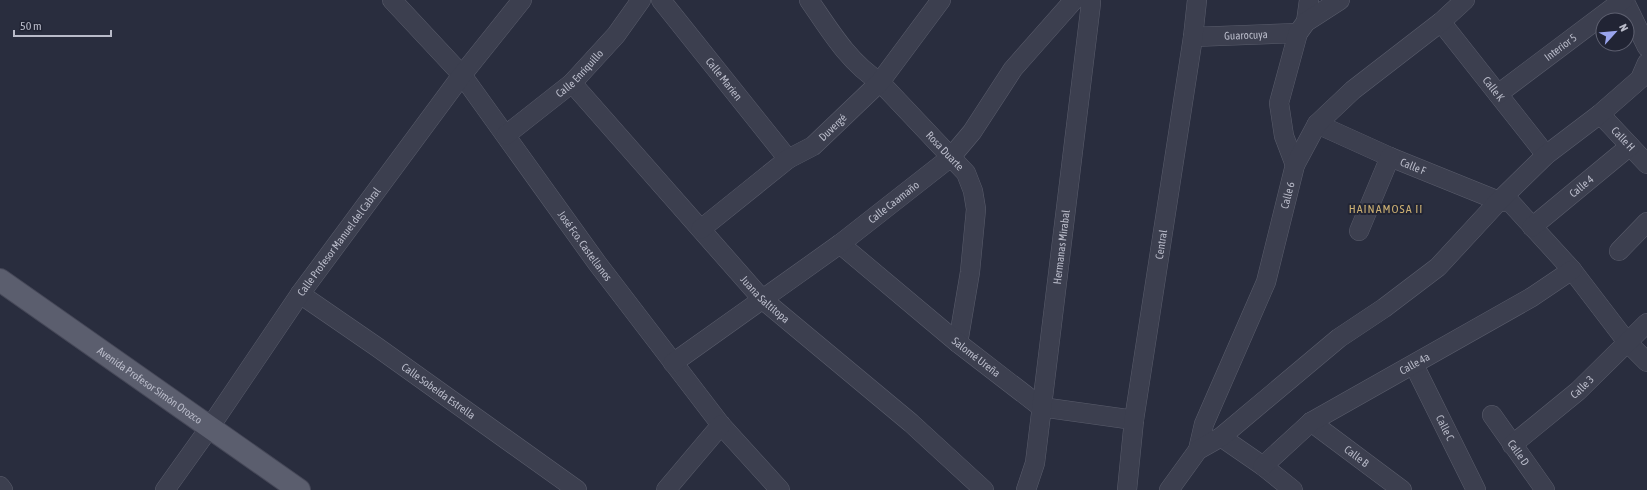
<svg xmlns="http://www.w3.org/2000/svg" width="1647" height="490" viewBox="0 0 1647 490" font-family="'Asap Condensed',sans-serif">
  <style>
    .lines { fill: none; stroke-linecap: round; stroke-linejoin: round }
    .minor-casing { stroke: #5a5d6c; stroke-width: 20 }
    .major-casing { stroke: #464858; stroke-width: 24 }
    .minor { stroke: #3c3f4f; stroke-width: 19 }
    .major { stroke: #5b5e6e; stroke-width: 22 }
    .labels { text-anchor: middle; dominant-baseline: central; stroke-width: 4; stroke-linejoin: round; paint-order: stroke }
    .street-label { font-size: 11px; fill: #b9bbc9; stroke: #212434 }
    .neighbourhood-label { font-size: 12px; letter-spacing: 1px; fill: #cbaf72; stroke: #212434 }
  </style>
  <rect width="100%" height="100%" fill="#292d3e"/>
  <g class="lines">
    <g class="minor-casing">
      <g id="minor">
        <path id="s1" d="M 392,0 L 462,75 L 597,263 L 721,425 L 780,490"/>
        <path id="s2" d="M 661,0 L 788,159"/>
        <path id="s3" d="M 809,0 C 829,29 849,63 880,82 L 966,173 L 973,191 L 976,209 L 970,272 L 958,343"/>
        <path d="M 1624,0 L 1647,47"/>
        <path d="M 1306,22 L 1309,0"/>
        <path id="s4" d="M 1441,22 L 1546,155"/>
        <path id="s5" d="M 1193,37 L 1298,33"/>
        <path id="s6" d="M 572,83 L 762,299 L 911,423 L 984,490"/>
        <path id="s7" d="M 1498,94 L 1623,0"/>
        <path id="s8" d="M 1600,114 L 1647,164"/>
        <path id="s9" d="M 1317,124 L 1390,157 L 1499,201 L 1511,203 L 1572,270 L 1627,342 L 1647,362"/>
        <path id="s10" d="M 506,135 L 572,83 L 616,35 L 641,0"/>
        <path d="M 1295,165 L 1284,136 L 1279,103 L 1298,33 L 1306,22 L 1340,0"/>
        <path id="s11" d="M 1532,227 L 1630,146"/>
        <path id="s12" d="M 701,229 L 788,159 L 813,146 L 880,82 L 941,0"/>
        <path d="M 1359,231 L 1390,157"/>
        <path id="s13" d="M 840,244 L 958,343 L 1041,407 L 1134,420"/>
        <path d="M 1619,251 L 1647,222"/>
        <path id="s14" d="M 300,294 L 377,347 L 577,490"/>
        <path id="s15" d="M 673,363 L 840,244 L 951,157 L 972,132 L 1013,69 L 1074,0"/>
        <path id="s16" d="M 1414,365 L 1476,490"/>
        <path id="s17" d="M 1492,415 L 1545,490"/>
        <path id="s18" d="M 1311,422 L 1402,490"/>
        <path d="M 1221,437 L 1263,466 L 1293,490"/>
        <path id="s19" d="M 1512,445 L 1578,391 L 1647,323"/>
        <path id="s20" d="M 1198,450 L 1204,424 L 1266,282 L 1295,165 L 1317,124 L 1353,90 L 1441,22 L 1465,0"/>
        <path id="s21" d="M 1263,466 L 1311,422 L 1532,297 L 1572,270"/>
        <path d="M 0,486 L 3,490"/>
        <path id="s22" d="M 165,490 L 210,427 L 300,294 L 462,75 L 522,0"/>
        <path d="M 666,490 L 721,425"/>
        <path id="s23" d="M 1026,490 L 1035,463 L 1091,3 L 1087,0"/>
        <path id="s24" d="M 1127,490 L 1134,420 L 1193,37 L 1197,0"/>
        <path d="M 1169,490 L 1198,450 L 1221,437 L 1339,338 L 1384,308 L 1438,267 L 1499,201 L 1546,155 L 1600,114 L 1640,79 L 1647,63"/>
      </g>
    </g>
    <g class="major-casing">
      <g id="major">
        <path id="s25" d="M 0,280 L 299,490"/>
      </g>
    </g>
    <use href="#minor" class="minor"/>
    <use href="#major" class="major"/>
  </g>
  <g class="labels">
    <g class="street-label">
      <text stroke="none"><textPath href="#s5" startOffset="53">Guarocuya</textPath></text>
      <text stroke="none"><textPath href="#s7" startOffset="78">Interior 5</textPath></text>
      <text stroke="none"><textPath href="#s10" startOffset="96">Calle Enriquillo</textPath></text>
      <text stroke="none"><textPath href="#s2" startOffset="101">Calle Marien</textPath></text>
      <text stroke="none"><textPath href="#s4" startOffset="85">Calle K</textPath></text>
      <text stroke="none"><textPath href="#s12" startOffset="167">Duvergé</textPath></text>
      <text stroke="none"><textPath href="#s8" startOffset="34">Calle H</textPath></text>
      <text stroke="none"><textPath href="#s3" startOffset="204">Rosa Duarte</textPath></text>
      <text stroke="none"><textPath href="#s9" startOffset="105">Calle F</textPath></text>
      <text stroke="none"><textPath href="#s11" startOffset="64">Calle 4</textPath></text>
      <text stroke="none"><textPath href="#s20" startOffset="271">Calle 6</textPath></text>
      <text stroke="none"><textPath href="#s15" startOffset="273">Calle Caamaño</textPath></text>
      <text stroke="none"><textPath href="#s22" startOffset="303">Calle Profesor Manuel del Cabral</textPath></text>
      <text stroke="none"><textPath href="#s1" startOffset="313">José Fco. Castellanos</textPath></text>
      <text stroke="none"><textPath href="#s24" startOffset="248">Central</textPath></text>
      <text stroke="none"><textPath href="#s23" startOffset="246">Hermanas Mirabal</textPath></text>
      <text stroke="none"><textPath href="#s6" startOffset="290">Juana Saltitopa</textPath></text>
      <text stroke="none"><textPath href="#s13" startOffset="177">Salomé Ureña</textPath></text>
      <text stroke="none"><textPath href="#s21" startOffset="184">Calle 4a</textPath></text>
      <text stroke="none"><textPath href="#s25" startOffset="183">Avenida Profesor Simón Orozco</textPath></text>
      <text stroke="none"><textPath href="#s19" startOffset="91">Calle 3</textPath></text>
      <text stroke="none"><textPath href="#s14" startOffset="169">Calle Sobeida Estrella</textPath></text>
      <text stroke="none"><textPath href="#s16" startOffset="70">Calle C</textPath></text>
      <text stroke="none"><textPath href="#s17" startOffset="46">Calle D</textPath></text>
      <text stroke="none"><textPath href="#s18" startOffset="57">Calle B</textPath></text>
    </g>
    <g class="neighbourhood-label">
      <text x="1386" y="209">HAINAMOSA II</text>
    </g>
  </g>
  <g transform="translate(1615 32) rotate(63)"><circle r="19" fill="#212434" stroke="#5e6070"/>
  <path d="M0-3L7 15L0 10L-7 15Z" fill="#9aa5ee"/>
  <text y="-6" font-size="11" font-weight="bold" text-anchor="middle" fill="#b9bbc9">N</text>
  </g>
  <path d="M14 30v6h97v-6" fill="none" stroke="#b9bbc9" stroke-width="2"/>
  <text x="20" y="30" font-size="12" fill="#b9bbc9" stroke="#212434" stroke-width="3" paint-order="stroke">50 m</text>
</svg>
